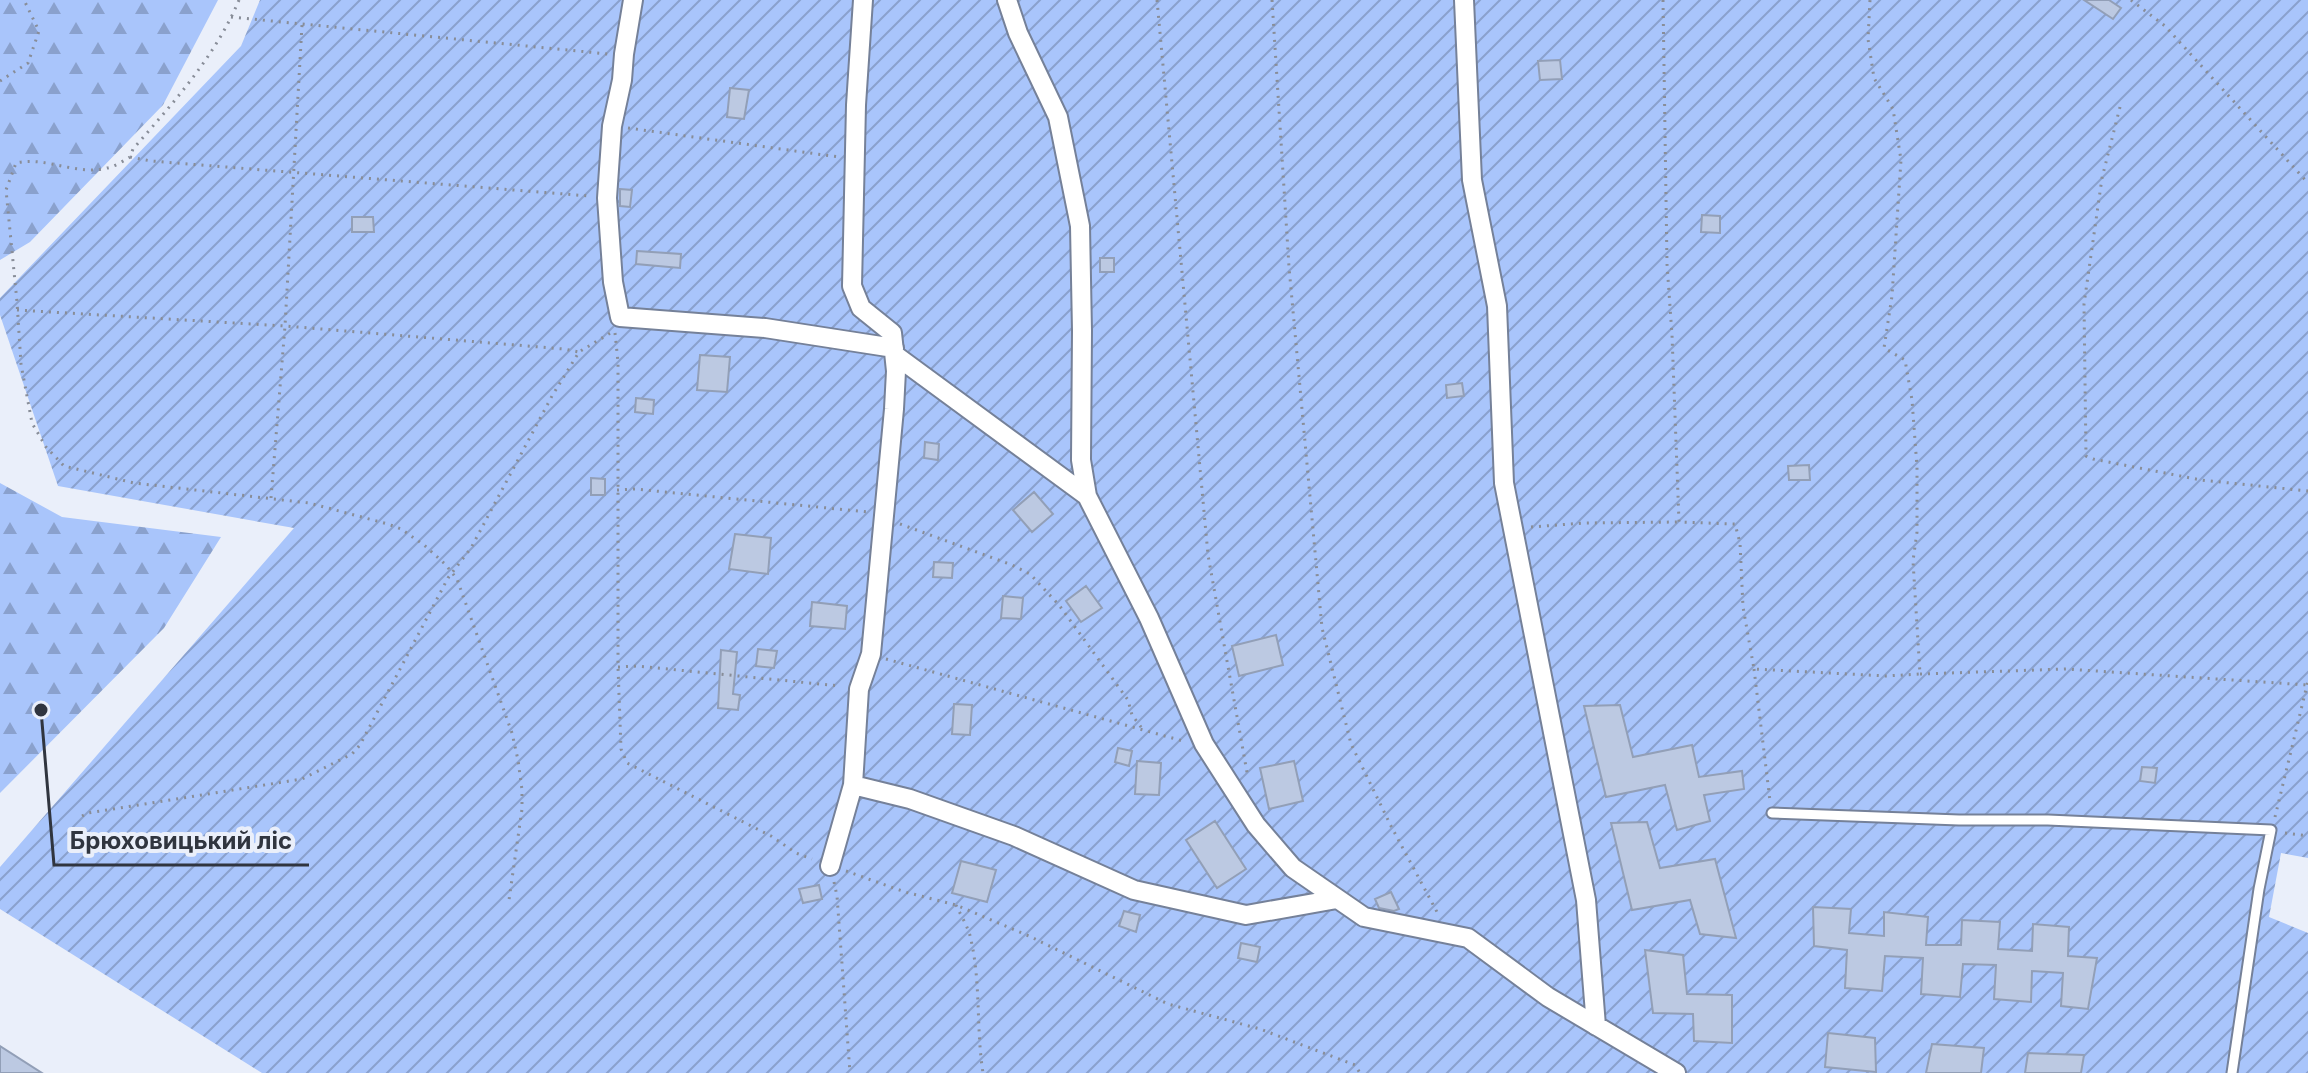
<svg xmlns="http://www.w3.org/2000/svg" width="2308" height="1073" viewBox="0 0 2308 1073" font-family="Inter,sans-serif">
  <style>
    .forest { fill: url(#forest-firs) }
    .garden { fill: url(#garden-furrows) }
    .building { fill: #bcc9e2; stroke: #929fb7; stroke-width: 2 }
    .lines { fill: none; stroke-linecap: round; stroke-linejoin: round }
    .lane-casing { stroke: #758199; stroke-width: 13 }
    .street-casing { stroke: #758199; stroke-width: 22 }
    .path { stroke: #888d98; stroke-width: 3; stroke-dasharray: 2 6; stroke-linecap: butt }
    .lane { stroke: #fff; stroke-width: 9 }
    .street { stroke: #fff; stroke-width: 18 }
    .leader { fill: none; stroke: #30353f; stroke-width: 3 }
    .callout-dot { fill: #30353f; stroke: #eaeffa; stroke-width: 3 }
    .callout-label { font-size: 24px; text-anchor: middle; font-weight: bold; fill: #30353f; stroke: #eaeffa; stroke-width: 8; stroke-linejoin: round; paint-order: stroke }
  </style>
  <defs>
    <pattern id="forest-firs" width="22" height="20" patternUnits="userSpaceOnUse" patternTransform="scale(2)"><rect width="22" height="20" fill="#a9c5fb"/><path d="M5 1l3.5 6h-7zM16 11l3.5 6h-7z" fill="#8aa1cd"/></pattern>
    <pattern id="garden-furrows" width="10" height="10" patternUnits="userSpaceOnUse" patternTransform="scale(2)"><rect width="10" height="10" fill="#a9c5fb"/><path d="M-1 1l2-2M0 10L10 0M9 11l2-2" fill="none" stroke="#8aa1cd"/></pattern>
  </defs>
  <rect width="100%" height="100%" fill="#eaeffa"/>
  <path class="forest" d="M 0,0 L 218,0 L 163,105 L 30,242 L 0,260 Z
    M 0,483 L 62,517 L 221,537 L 164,628 L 0,793 Z"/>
  <path class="garden" d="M 260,0 L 2308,0 L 2308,858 L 2281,853 L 2269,917 L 2308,933 L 2308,1073 L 262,1073 L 0,909 L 0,867 L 294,528 L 58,486 L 0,315 L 0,298 L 241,46 Z"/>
  <path class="building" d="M 2084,0 L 2109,0 L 2121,8 L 2113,19 Z
    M 1560,60 L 1562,79 L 1540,80 L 1538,61 Z
    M 730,88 L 749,90 L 744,119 L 727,117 Z
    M 620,189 L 632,190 L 630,207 L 620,206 Z
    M 1702,215 L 1720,216 L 1720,233 L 1701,232 Z
    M 352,217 L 373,217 L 374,232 L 352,232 Z
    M 637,251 L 681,254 L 680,268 L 636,264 Z
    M 1100,258 L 1114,258 L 1114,272 L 1100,272 Z
    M 700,355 L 730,357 L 727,392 L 697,390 Z
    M 1462,383 L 1464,396 L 1447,398 L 1446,385 Z
    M 636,398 L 654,400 L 653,414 L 635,412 Z
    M 925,442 L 939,444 L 938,460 L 924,458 Z
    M 1809,465 L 1810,480 L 1789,480 L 1788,466 Z
    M 591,478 L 605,479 L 605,495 L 591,495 Z
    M 1034,492 L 1053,514 L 1032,532 L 1013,510 Z
    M 735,534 L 771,538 L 768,574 L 729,569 Z
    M 934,562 L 953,563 L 952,578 L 933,577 Z
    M 1086,586 L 1102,608 L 1081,622 L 1066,601 Z
    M 1003,596 L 1023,598 L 1021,619 L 1001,618 Z
    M 812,602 L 847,606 L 845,629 L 810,626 Z
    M 1276,635 L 1283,665 L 1239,676 L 1232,646 Z
    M 758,649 L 777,651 L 774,668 L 756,666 Z
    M 721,650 L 737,652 L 733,694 L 740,695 L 738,710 L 718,708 Z
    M 954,704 L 972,705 L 970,735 L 952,734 Z
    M 1620,705 L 1633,757 L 1692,745 L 1699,777 L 1742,771 L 1744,789 L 1704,795 L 1710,821 L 1677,830 L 1665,785 L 1606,797 L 1584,706 Z
    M 1118,748 L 1132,751 L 1129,766 L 1115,762 Z
    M 1137,761 L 1161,763 L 1159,795 L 1135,794 Z
    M 1294,761 L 1303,801 L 1269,809 L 1260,768 Z
    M 2142,767 L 2157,768 L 2155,783 L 2140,781 Z
    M 1215,821 L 1246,869 L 1217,888 L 1186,840 Z
    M 1647,822 L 1660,868 L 1715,859 L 1736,938 L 1700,934 L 1690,900 L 1632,910 L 1611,823 Z
    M 961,861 L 996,870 L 987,902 L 952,893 Z
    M 819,885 L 822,899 L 803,903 L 799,889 Z
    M 1391,892 L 1399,909 L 1394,911 L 1379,908 L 1375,899 Z
    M 1813,907 L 1851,909 L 1849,933 L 1884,936 L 1884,912 L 1928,917 L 1926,945 L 1961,945 L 1962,920 L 2000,922 L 1998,949 L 2032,951 L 2033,924 L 2069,927 L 2068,956 L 2097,958 L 2088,1009 L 2061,1006 L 2063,973 L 2032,971 L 2031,1002 L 1994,999 L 1996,965 L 1963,964 L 1960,997 L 1921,994 L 1923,958 L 1885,956 L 1882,991 L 1845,988 L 1847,950 L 1814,946 Z
    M 1124,911 L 1140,915 L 1136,932 L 1119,926 Z
    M 1241,943 L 1260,947 L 1257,962 L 1238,958 Z
    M 1645,950 L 1683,955 L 1687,994 L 1732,995 L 1732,1043 L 1694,1041 L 1693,1014 L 1653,1013 Z
    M 1828,1033 L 1875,1038 L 1876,1072 L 1825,1067 Z
    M 1932,1044 L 1984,1048 L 1981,1073 L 1926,1073 Z
    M 0,1046 L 42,1073 L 0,1073 Z
    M 2028,1053 L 2084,1055 L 2081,1073 L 2025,1073 Z"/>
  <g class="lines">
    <g class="lane-casing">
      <path id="lane" d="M 1772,813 L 1959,820 L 2048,820 L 2271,830 L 2259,889 L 2232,1073"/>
    </g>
    <g class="street-casing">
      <path id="street" d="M 633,0 L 624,54 L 622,80 L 612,126 L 607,198 L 613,282 L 620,317 L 765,328 L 894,348
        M 863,0 L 856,105 L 852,286 L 861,308 L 892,333 L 896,371 L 894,409 L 871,654 L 859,689 L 853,785 L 910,799 L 1014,836 L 1134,890 L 1246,915 L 1337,899
        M 1007,0 L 1018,33 L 1058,117 L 1080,226 L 1082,331 L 1081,460 L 1087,496 L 1149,618 L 1204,744 L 1256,825 L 1293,868 L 1364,917 L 1468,938 L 1548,997 L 1676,1073
        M 1464,0 L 1472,180 L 1497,306 L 1504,483 L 1586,900 L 1596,1026
        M 895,355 L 1087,496
        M 830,866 L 853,785"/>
    </g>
    <path class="path" d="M 239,0 C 215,57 173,103 133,149 L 130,157 C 123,161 114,167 107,168 C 76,176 46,156 16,163 L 6,190 L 17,302 L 21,364 L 32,423 L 46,447 L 64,466 L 134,483 L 309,503 L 388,524 L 401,529 L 424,545 L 445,564 L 457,579 L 512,733 L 518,760 L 522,790 L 522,809 L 509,900
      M 1157,0 L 1208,555 L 1248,778
      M 1272,0 L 1289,267 L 1322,628 L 1351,744 L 1391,826 L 1437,912
      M 1663,0 L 1667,264 L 1672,335 L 1679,522 L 1735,524 L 1740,543 L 1743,607 L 1754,669 L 1886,676 L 1920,674 L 1913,561 L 1917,532 L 1917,467 L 1912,400 L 1905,360 L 1884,348 L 1892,296 L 1901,160 L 1893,109 L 1874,78 L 1868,39 L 1870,0
      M 2131,0 L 2165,26 L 2308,183
      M 231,17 L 608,54
      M 0,81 L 28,63 L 39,31 L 24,0
      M 2120,107 L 2102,178 L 2084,304 L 2086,456 L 2093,459 L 2201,480 L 2308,491
      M 628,128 L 839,157
      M 130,157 L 151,161 L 589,196
      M 17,310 L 285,326 L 564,349 L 579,352
      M 615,333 L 618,362 L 618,667 L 621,749 L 627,763 L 771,836 L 796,853 L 812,859
      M 617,490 L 635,489 L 868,512
      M 271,498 L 285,326 L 302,25
      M 900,524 L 1012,565 L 1030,574 L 1059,605 L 1128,700 L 1132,715 L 1144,731
      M 1531,527 L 1584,523 L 1679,522
      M 886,659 L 1183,741
      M 618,667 L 637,666 L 840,686
      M 1754,669 L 1770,801
      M 1920,674 L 2066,669 L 2308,685
      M 82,816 L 88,813 L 302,779 L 352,754 L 360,745 L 448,578 L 471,548 L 552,396 L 579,352 L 612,332
      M 2275,817 L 2308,681
      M 2285,833 L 2308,836
      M 846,871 L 905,892 L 956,905 L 1029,936 L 1168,1004 L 1260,1029 L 1355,1065 L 1360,1073
      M 834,882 L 837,896 L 850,1073
      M 956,905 C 961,916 969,928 971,940 C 981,984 976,1029 983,1073"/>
    <use href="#lane" class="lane"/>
    <use href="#street" class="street"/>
  </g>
  <path class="leader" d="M41 710L54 865H309"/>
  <circle class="callout-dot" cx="41" cy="710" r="8"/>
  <g class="callout-label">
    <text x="181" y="849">Брюховицький ліс</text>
  </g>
</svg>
